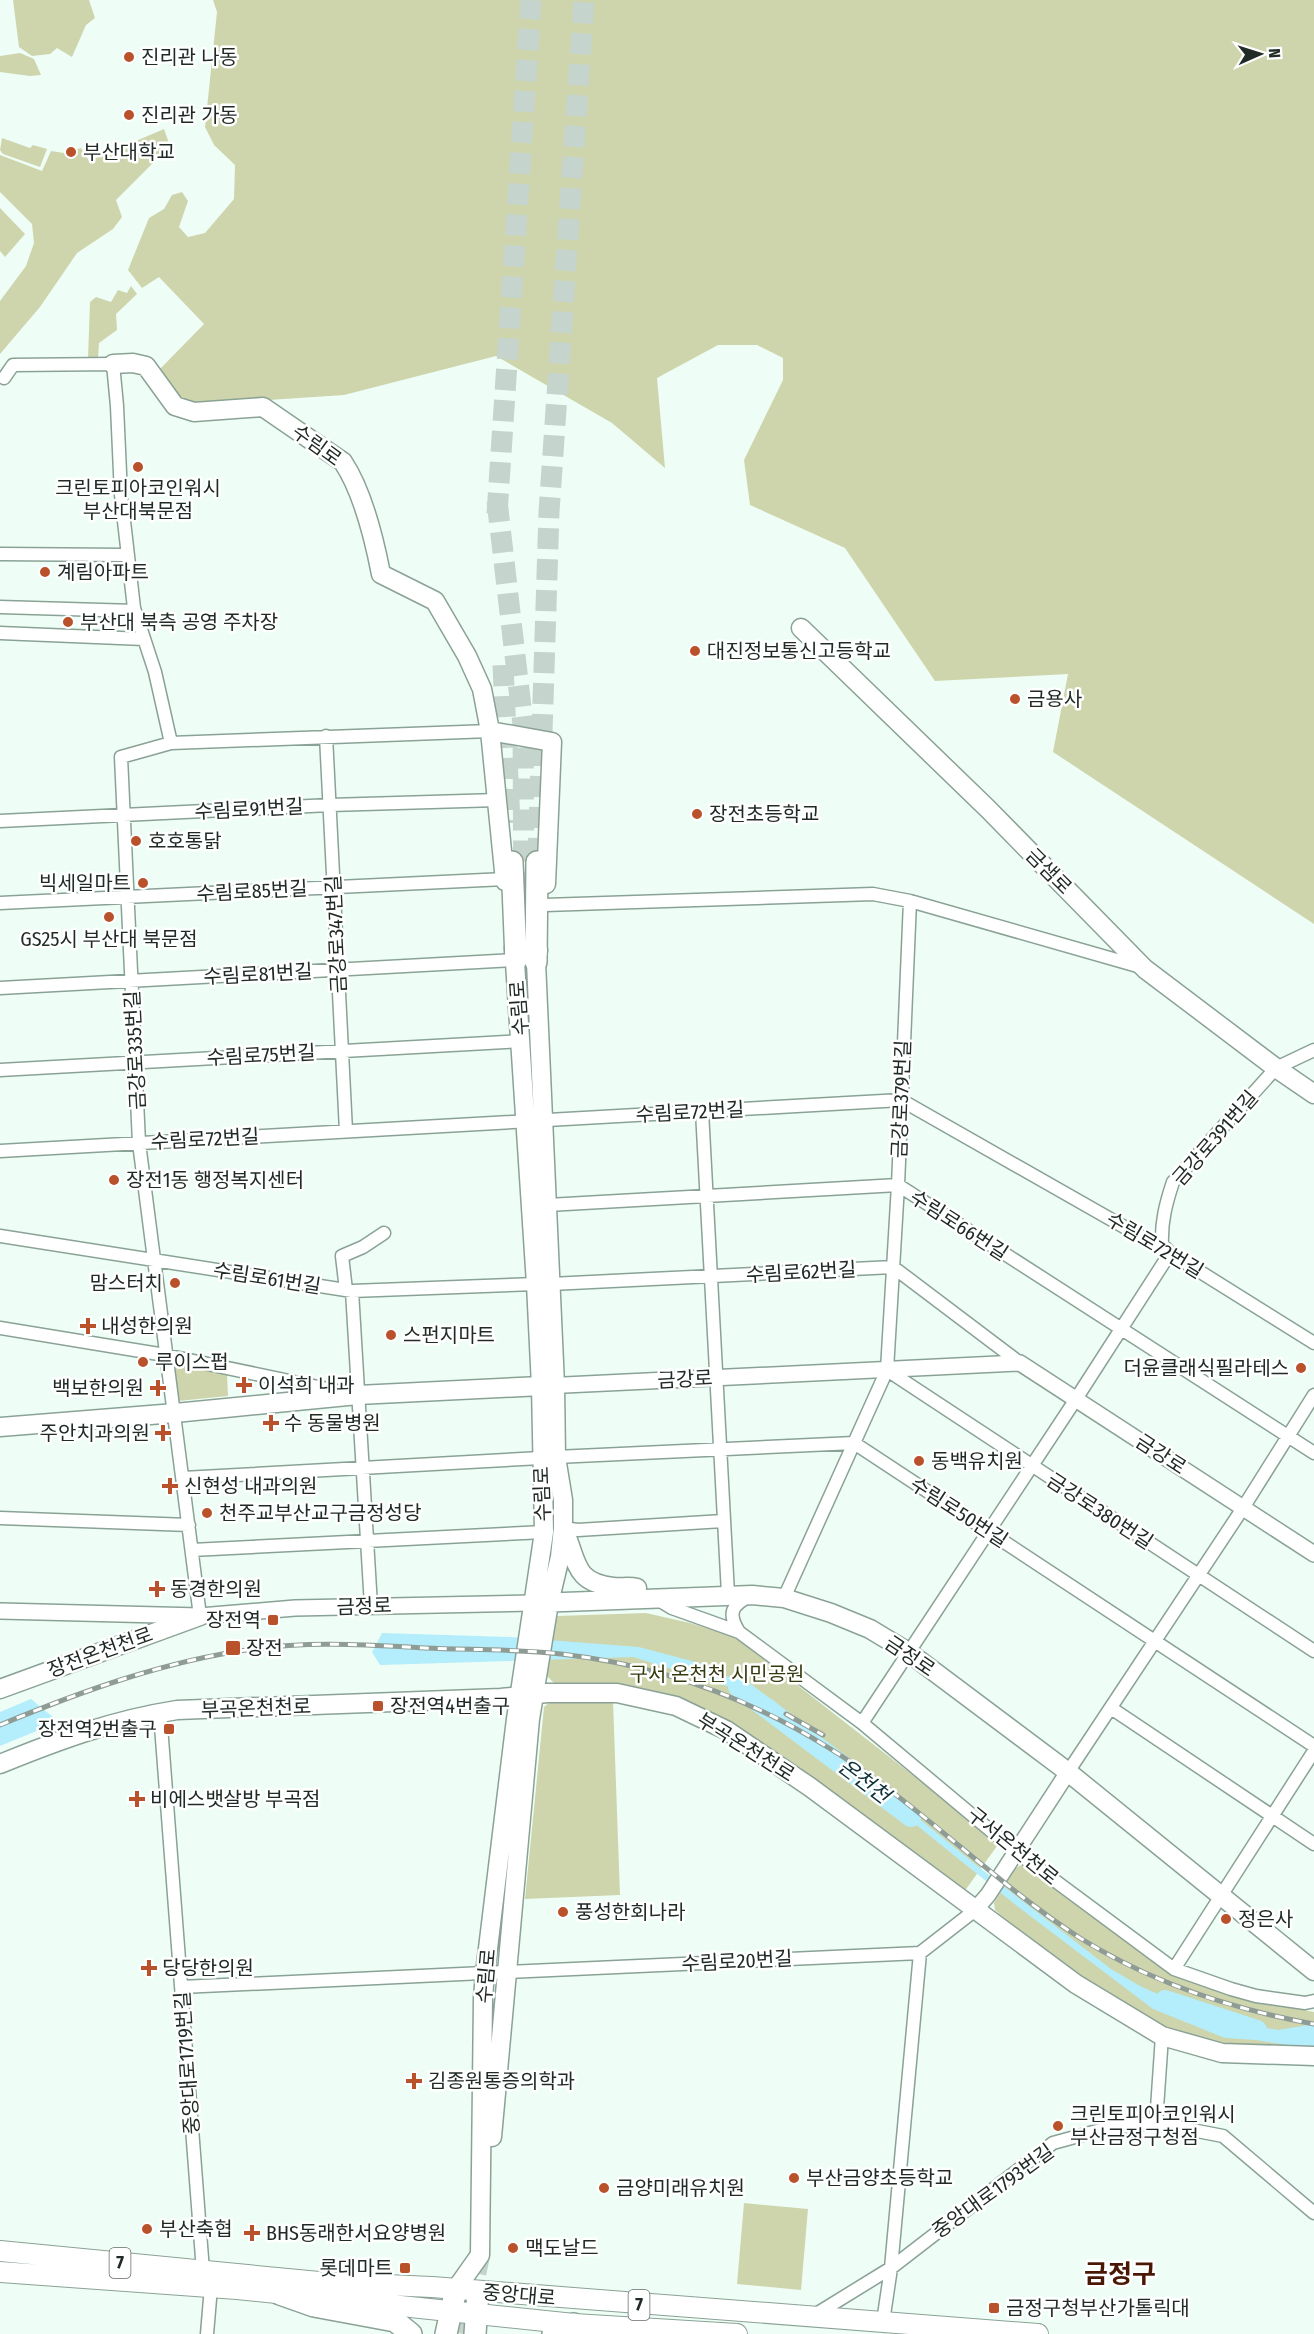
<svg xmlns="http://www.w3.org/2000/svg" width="1314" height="2334" viewBox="0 0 1314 2334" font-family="'Fira Sans Condensed','Noto Sans KR',sans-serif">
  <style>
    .green { fill: #ced5ad }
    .water { fill: #b4edfb }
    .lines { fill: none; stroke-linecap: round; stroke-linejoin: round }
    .river { stroke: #b4edfb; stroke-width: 20 }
    .trunk-tunnel { stroke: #c5d4cc; stroke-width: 21; stroke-dasharray: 21 10; stroke-linecap: butt }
    .minor-casing { stroke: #8aa296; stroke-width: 15 }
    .tertiary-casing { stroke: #8aa296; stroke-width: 18 }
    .secondary-casing { stroke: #8aa296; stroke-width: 21 }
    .primary-casing { stroke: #8aa296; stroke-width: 22 }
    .trunk-casing { stroke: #8aa296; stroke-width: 24 }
    .minor { stroke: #fff; stroke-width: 12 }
    .tertiary { stroke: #fff; stroke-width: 15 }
    .secondary { stroke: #fff; stroke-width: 18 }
    .primary { stroke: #fff; stroke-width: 20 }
    .trunk { stroke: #fff; stroke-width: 21 }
    .rail-casing { stroke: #8f9c95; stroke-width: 5 }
    .rail { stroke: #fff; stroke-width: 3; stroke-dasharray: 9; stroke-linecap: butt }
    .poi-dot { fill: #b9522b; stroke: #fff; stroke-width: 2 }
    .labels { text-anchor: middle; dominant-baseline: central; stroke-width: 5; stroke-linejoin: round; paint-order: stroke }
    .shield { fill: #fff; stroke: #646b67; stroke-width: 1.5 }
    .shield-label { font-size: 18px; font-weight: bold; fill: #212b26 }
    .poi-label { font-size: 20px; fill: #212b26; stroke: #fff; text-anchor: start }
    .street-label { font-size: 20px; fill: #212b26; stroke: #fff }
    .park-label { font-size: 20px; fill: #353a0e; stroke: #fff }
    .water-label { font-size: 21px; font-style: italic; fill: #0c3038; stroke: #fff }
    .district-label { font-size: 26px; font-weight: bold; fill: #491805; stroke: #fff }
  </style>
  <rect width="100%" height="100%" fill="#eefef6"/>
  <path class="green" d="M 13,0 L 89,0 L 95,18 L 86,25 L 72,57 L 57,48 L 50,54 L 32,56 L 19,47 Z
    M 213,0 L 1314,0 L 1314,924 L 1053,752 L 1068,674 L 935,681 L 845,548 L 750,505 L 744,460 L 783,380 L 783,358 L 757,345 L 718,345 L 657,378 L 665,468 L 612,423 L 496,356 L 344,395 L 197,405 L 179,399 L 159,370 L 204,324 L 159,277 L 142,288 L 128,270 L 149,218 L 164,209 L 172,195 L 182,192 L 188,201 L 179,227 L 188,237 L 205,233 L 234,199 L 235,165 L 214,145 L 205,127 L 217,12 Z
    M 20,53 L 34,59 L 41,75 L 30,76 L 0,72 L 0,56 Z
    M 164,129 L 170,146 L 116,200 L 122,217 L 113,229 L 77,253 L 40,307 L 0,354 L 0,301 L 26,266 L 34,243 L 32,224 L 0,192 L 0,155 L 42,171 L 51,151 L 64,153 L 81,148 L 89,161 Z
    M 2,138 L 30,148 L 33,145 L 47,149 L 40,167 L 3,154 L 0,150 Z
    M 0,208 L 25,234 L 5,257 L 0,251 Z
    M 131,286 L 137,294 L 116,314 L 117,330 L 99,343 L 98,358 L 88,358 L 90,302 L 96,297 L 111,302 L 118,290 L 127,293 Z
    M 173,1364 L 227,1374 L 228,1396 L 178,1401 Z
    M 646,1613 L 690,1623 L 737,1638 L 928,1787 L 997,1846 L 964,1892 L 719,1720 L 617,1689 L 554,1683 L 545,1674 L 552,1623 L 557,1616 Z
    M 555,1698 L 613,1701 L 620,1895 L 525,1899 L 544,1707 Z
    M 1024,1863 L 1191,1979 L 1271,2004 L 1314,2012 L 1314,2052 L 1218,2047 L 1177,2036 L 1103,1995 L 1023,1935 L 995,1910 L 994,1903 L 1016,1868 Z
    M 744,2203 L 808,2209 L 801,2290 L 737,2284 Z"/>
  <path class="water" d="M 382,1633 L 509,1637 L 639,1647 L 703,1664 L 773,1700 L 980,1868 L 1111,1969 L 1140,1986 L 1211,2018 L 1278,2030 L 1314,2024 L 1314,2049 L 1256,2040 L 1225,2038 L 1153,2009 L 1017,1906 L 920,1828 L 826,1743 L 743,1691 L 633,1657 L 380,1665 L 372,1652 Z
    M 31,1699 L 54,1718 L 44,1728 L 0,1746 L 0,1712 Z"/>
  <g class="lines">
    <path class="river" d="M 738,1687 L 911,1817
      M 1165,2000 L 1257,2030"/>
    <path class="trunk-tunnel" d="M 497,501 L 523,724 L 524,927 L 527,1024
      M 497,514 L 531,0
      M 503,665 L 510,823
      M 538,859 L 549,512 L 584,0
      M 463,2334 L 481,2249"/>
    <g class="minor-casing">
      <path id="minor" d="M 4,378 L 13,365 L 113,364 L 117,406 L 121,495 L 134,608 L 155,672 L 171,743
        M 0,554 L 126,555
        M 0,607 L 135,611
        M 0,633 L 144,639
        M 326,736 L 346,1131
        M 0,821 L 330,805 L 498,800
        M 536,899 L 545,905 L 873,894 L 910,901 L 1141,967
        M 0,903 L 505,879
        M 0,988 L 516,960
        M 0,1070 L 522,1041
        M 702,1111 L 728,1594
        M 0,1151 L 901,1100 L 1170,1253 L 1314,1343
        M 548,1205 L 898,1185 L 1314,1453
        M 0,1236 L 352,1291 L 536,1284
        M 551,1284 L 893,1267 L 1020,1363
        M 346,1290 L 342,1256 L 363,1247 L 384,1233
        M 352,1291 L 371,1606
        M 0,1328 L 165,1355 L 342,1392
        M 887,1370 L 1314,1651
        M 556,1457 L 854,1443 L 1314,1746
        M 183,1478 L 541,1458
        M 0,1518 L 189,1525
        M 563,1528 L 578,1530 L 723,1521
        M 192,1550 L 544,1532
        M 784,1598 L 887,1370 L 898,1185 L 910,901
        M 657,1599 L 672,1608 L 739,1632 L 862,1723 L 1015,1851 L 1174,1969 L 1231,1989 L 1256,1996 L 1305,2003 L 1314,2001
        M 200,1616 L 139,1143 L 121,757 L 171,743 L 490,731
        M 739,1632 C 727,1613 732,1605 750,1596
        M 1111,1708 L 1314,1844
        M 160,1713 L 203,2271
        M 862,1723 L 1076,1399 L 1170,1253 L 1162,1244 C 1161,1222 1166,1203 1173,1182 L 1276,1068 L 1314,1050
        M 1068,1772 L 1243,1508 L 1314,1395
        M 1174,1969 L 1314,1751
        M 181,1987 L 920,1953 L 974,1911
        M 1156,2123 L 1162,2036
        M 813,2316 L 891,2268 L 1053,2143 L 1108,2128 L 1156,2123 L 1223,2136 L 1314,2213
        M 883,2322 L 891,2268 L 920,1953
        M 207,2334 L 211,2287"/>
    </g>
    <g class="tertiary-casing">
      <path id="tertiary" d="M 544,1386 L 1020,1363 L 1314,1554
        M 0,1611 L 200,1616 L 295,1608 L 532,1603
        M 974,1911 L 988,1895 L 1068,1772"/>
    </g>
    <g class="secondary-casing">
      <path id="secondary" d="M 113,364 L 133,363 L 146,366 L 175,406 L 194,412 L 263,407 L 343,462 C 363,492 374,538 381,574 L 435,601 L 467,656 L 482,689 L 490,731 L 505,881
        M 801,628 L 988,809 L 1145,969 L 1276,1068 L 1314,1094
        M 490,731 L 552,742 L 546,884
        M 0,1427 L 175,1413 L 358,1395 L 541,1386
        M 566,1535 C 578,1564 575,1582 613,1587 C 621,1588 629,1586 637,1588
        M 537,1603 L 752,1595 L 784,1598 L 831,1613 L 870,1629 L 908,1652 L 1068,1772 L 1314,1971
        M 0,1689 L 200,1616
        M 0,1764 C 59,1740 113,1720 177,1710 L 501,1698 L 547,1693 L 617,1693 L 676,1706 L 726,1730 L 810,1787 L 1076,1984 L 1162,2036 L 1222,2053 L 1314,2056
        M 492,2137 L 530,1719 L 549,1603 L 560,1557 L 563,1528 L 563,1500 L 556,1457 L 555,1385 L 536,962 L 538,950
        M 456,2289 L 480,2255 L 483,1998 L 485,1973 L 516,1719 L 544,1532 L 541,1386 L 536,1284 L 514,947"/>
    </g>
    <g class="primary-casing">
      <path id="primary" d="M 0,2251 L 319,2282 L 432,2287 L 1038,2334
        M 0,2272 L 237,2289 L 574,2324 L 737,2334"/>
    </g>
    <g class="trunk-casing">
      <path id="trunk" d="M 512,862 L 516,960
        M 536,962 L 537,862
        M 280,2294 L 314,2306 L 395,2321 L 411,2334
        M 446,2334 L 456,2289
        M 475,2334 L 478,2292
        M 553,2334 L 574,2324"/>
    </g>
    <use href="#minor" class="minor"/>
    <use href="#tertiary" class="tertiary"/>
    <use href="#secondary" class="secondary"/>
    <use href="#primary" class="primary"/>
    <use href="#trunk" class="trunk"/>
    <g class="rail-casing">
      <path id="rail" d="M 786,1714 L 823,1735
        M 0,1725 C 82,1691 165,1661 253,1649 C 310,1641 368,1645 425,1648 C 470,1650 516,1649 561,1654 C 658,1665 746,1696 829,1748 C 918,1803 992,1881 1080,1938 C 1152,1983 1231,2009 1314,2024"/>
    </g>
    <use href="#rail" class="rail"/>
  </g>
  <g class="poi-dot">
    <circle cx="129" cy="57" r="6"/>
    <circle cx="129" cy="115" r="6"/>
    <circle cx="71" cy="152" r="6"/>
    <circle cx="138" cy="467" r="6"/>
    <circle cx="45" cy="572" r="6"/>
    <circle cx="68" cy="622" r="6"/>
    <circle cx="695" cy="651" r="6"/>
    <circle cx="1015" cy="699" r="6"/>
    <circle cx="697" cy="814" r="6"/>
    <circle cx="136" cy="841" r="6"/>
    <circle cx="143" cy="883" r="6"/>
    <circle cx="109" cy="917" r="6"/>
    <circle cx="114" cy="1180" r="6"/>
    <circle cx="175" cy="1283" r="6"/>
    <path d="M85 1317h6v6h6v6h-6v6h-6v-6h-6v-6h6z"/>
    <circle cx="391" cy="1335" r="6"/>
    <circle cx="143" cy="1362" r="6"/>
    <circle cx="1301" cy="1368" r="6"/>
    <path d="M241 1376h6v6h6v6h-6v6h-6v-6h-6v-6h6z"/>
    <path d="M155 1379h6v6h6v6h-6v6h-6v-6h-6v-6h6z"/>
    <path d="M268 1414h6v6h6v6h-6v6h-6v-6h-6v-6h6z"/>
    <path d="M160 1424h6v6h6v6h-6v6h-6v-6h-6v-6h6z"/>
    <circle cx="919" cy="1461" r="6"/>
    <path d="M167 1477h6v6h6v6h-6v6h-6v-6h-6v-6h6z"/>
    <circle cx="207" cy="1513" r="6"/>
    <path d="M154 1580h6v6h6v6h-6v6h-6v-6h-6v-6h6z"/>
    <rect x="267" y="1614" width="12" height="12" rx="3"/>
    <rect x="225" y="1640" width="16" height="16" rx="3"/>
    <rect x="372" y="1700" width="12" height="12" rx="3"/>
    <rect x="163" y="1723" width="12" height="12" rx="3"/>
    <path d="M134 1790h6v6h6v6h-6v6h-6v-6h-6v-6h6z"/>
    <circle cx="563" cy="1912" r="6"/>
    <circle cx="1226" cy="1919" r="6"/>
    <path d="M146 1959h6v6h6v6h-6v6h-6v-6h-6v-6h6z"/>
    <path d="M411 2072h6v6h6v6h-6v6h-6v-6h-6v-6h6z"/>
    <circle cx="1058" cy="2126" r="6"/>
    <circle cx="794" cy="2178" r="6"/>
    <circle cx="604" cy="2188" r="6"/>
    <circle cx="147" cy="2229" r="6"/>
    <path d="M249 2224h6v6h6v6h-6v6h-6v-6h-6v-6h6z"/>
    <circle cx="513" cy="2248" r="6"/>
    <rect x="399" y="2262" width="12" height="12" rx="3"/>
    <rect x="988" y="2302" width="12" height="12" rx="3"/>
  </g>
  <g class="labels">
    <g class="shield">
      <rect x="109.5" y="2248" width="21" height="30" rx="4.5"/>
      <rect x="628.5" y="2290" width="21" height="30" rx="4.5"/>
    </g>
    <g class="shield-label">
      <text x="120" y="2263">7</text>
      <text x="639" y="2305">7</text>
    </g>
    <g class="poi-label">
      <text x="141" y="57">진리관 나동</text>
      <text x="141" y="115">진리관 가동</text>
      <text x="83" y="152">부산대학교</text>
      <text x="138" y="488" text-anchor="middle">크린토피아코인워시<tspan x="138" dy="23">부산대북문점</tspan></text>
      <text x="57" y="572">계림아파트</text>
      <text x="80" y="622">부산대 북측 공영 주차장</text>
      <text x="707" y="651">대진정보통신고등학교</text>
      <text x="1027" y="699">금용사</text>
      <text x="709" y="814">장전초등학교</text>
      <text x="148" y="841">호호통닭</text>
      <text x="131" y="883" text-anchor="end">빅세일마트</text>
      <text x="109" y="939" text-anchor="middle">GS25시 부산대 북문점</text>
      <text x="126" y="1180">장전1동 행정복지센터</text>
      <text x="163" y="1283" text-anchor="end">맘스터치</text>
      <text x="101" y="1326">내성한의원</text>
      <text x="403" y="1335">스펀지마트</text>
      <text x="155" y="1362">루이스펍</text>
      <text x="1289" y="1368" text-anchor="end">더윤클래식필라테스</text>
      <text x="258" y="1385">이석희 내과</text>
      <text x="144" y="1388" text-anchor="end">백보한의원</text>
      <text x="284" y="1423">수 동물병원</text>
      <text x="150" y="1433" text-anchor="end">주안치과의원</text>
      <text x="931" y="1461">동백유치원</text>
      <text x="184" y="1486">신현성 내과의원</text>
      <text x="219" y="1513">천주교부산교구금정성당</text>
      <text x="170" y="1589">동경한의원</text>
      <text x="261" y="1620" text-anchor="end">장전역</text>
      <text x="246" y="1648">장전</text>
      <text x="390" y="1706">장전역4번출구</text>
      <text x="157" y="1729" text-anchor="end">장전역2번출구</text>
      <text x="150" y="1799">비에스뱃살방 부곡점</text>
      <text x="575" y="1912">풍성한회나라</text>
      <text x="1238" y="1919">정은사</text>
      <text x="162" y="1968">당당한의원</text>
      <text x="428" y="2081">김종원통증의학과</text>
      <text x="1070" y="2114">크린토피아코인워시<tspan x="1070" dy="23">부산금정구청점</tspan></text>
      <text x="806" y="2178">부산금양초등학교</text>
      <text x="616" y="2188">금양미래유치원</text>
      <text x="159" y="2229">부산축협</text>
      <text x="266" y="2233">BHS동래한서요양병원</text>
      <text x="525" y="2248">맥도날드</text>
      <text x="393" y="2268" text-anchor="end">롯데마트</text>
      <text x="1006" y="2308">금정구청부산가톨릭대</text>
    </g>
    <g class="street-label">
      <text transform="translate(317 445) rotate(36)">수림로</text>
      <text transform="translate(249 809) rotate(-3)">수림로91번길</text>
      <text transform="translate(1049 871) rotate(45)">금샘로</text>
      <text transform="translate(252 891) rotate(-3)">수림로85번길</text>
      <text transform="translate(336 934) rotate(-93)">금강로347번길</text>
      <text transform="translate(258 974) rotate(-3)">수림로81번길</text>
      <text transform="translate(519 1008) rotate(-94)">수림로</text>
      <text transform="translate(135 1050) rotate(-93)">금강로335번길</text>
      <text transform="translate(261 1055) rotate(-3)">수림로75번길</text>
      <text transform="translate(901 1099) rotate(-88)">금강로379번길</text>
      <text transform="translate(690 1112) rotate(-3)">수림로72번길</text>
      <text transform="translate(1215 1138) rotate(-49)">금강로391번길</text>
      <text transform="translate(205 1139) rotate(-3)">수림로72번길</text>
      <text transform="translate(959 1225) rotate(33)">수림로66번길</text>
      <text transform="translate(1155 1245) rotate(31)">수림로72번길</text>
      <text transform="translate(801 1272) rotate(-3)">수림로62번길</text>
      <text transform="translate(267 1278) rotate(9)">수림로61번길</text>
      <text transform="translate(685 1379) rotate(-3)">금강로</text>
      <text transform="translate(1161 1454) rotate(33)">금강로</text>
      <text transform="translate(542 1494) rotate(-92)">수림로</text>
      <text transform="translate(1100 1511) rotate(33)">금강로380번길</text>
      <text transform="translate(959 1512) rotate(33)">수림로50번길</text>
      <text transform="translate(364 1606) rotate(-2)">금정로</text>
      <text transform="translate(100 1652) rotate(-20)">장전온천천로</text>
      <text transform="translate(910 1656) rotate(34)">금정로</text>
      <text transform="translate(256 1708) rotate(-2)">부곡온천천로</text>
      <text transform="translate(746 1747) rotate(32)">부곡온천천로</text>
      <text transform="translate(1013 1846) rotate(39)">구서온천천로</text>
      <text transform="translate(737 1961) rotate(-3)">수림로20번길</text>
      <text transform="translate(486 1976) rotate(-85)">수림로</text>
      <text transform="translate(187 2063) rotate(-94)">중앙대로1719번길</text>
      <text transform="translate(993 2191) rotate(-36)">중앙대로1793번길</text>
      <text transform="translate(519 2295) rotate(5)">중앙대로</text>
    </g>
    <g class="park-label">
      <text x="717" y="1674">구서 온천천 시민공원</text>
    </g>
    <g class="water-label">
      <text transform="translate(864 1781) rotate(37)">온천천</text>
    </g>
    <g class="district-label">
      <text x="1120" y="2274">금정구</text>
    </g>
  </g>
  <g transform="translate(1260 54) rotate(87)" stroke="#ffffff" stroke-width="4.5" paint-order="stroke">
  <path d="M0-4.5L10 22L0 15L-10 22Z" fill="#212b26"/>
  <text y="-9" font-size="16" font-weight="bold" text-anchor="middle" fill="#212b26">N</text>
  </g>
</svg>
